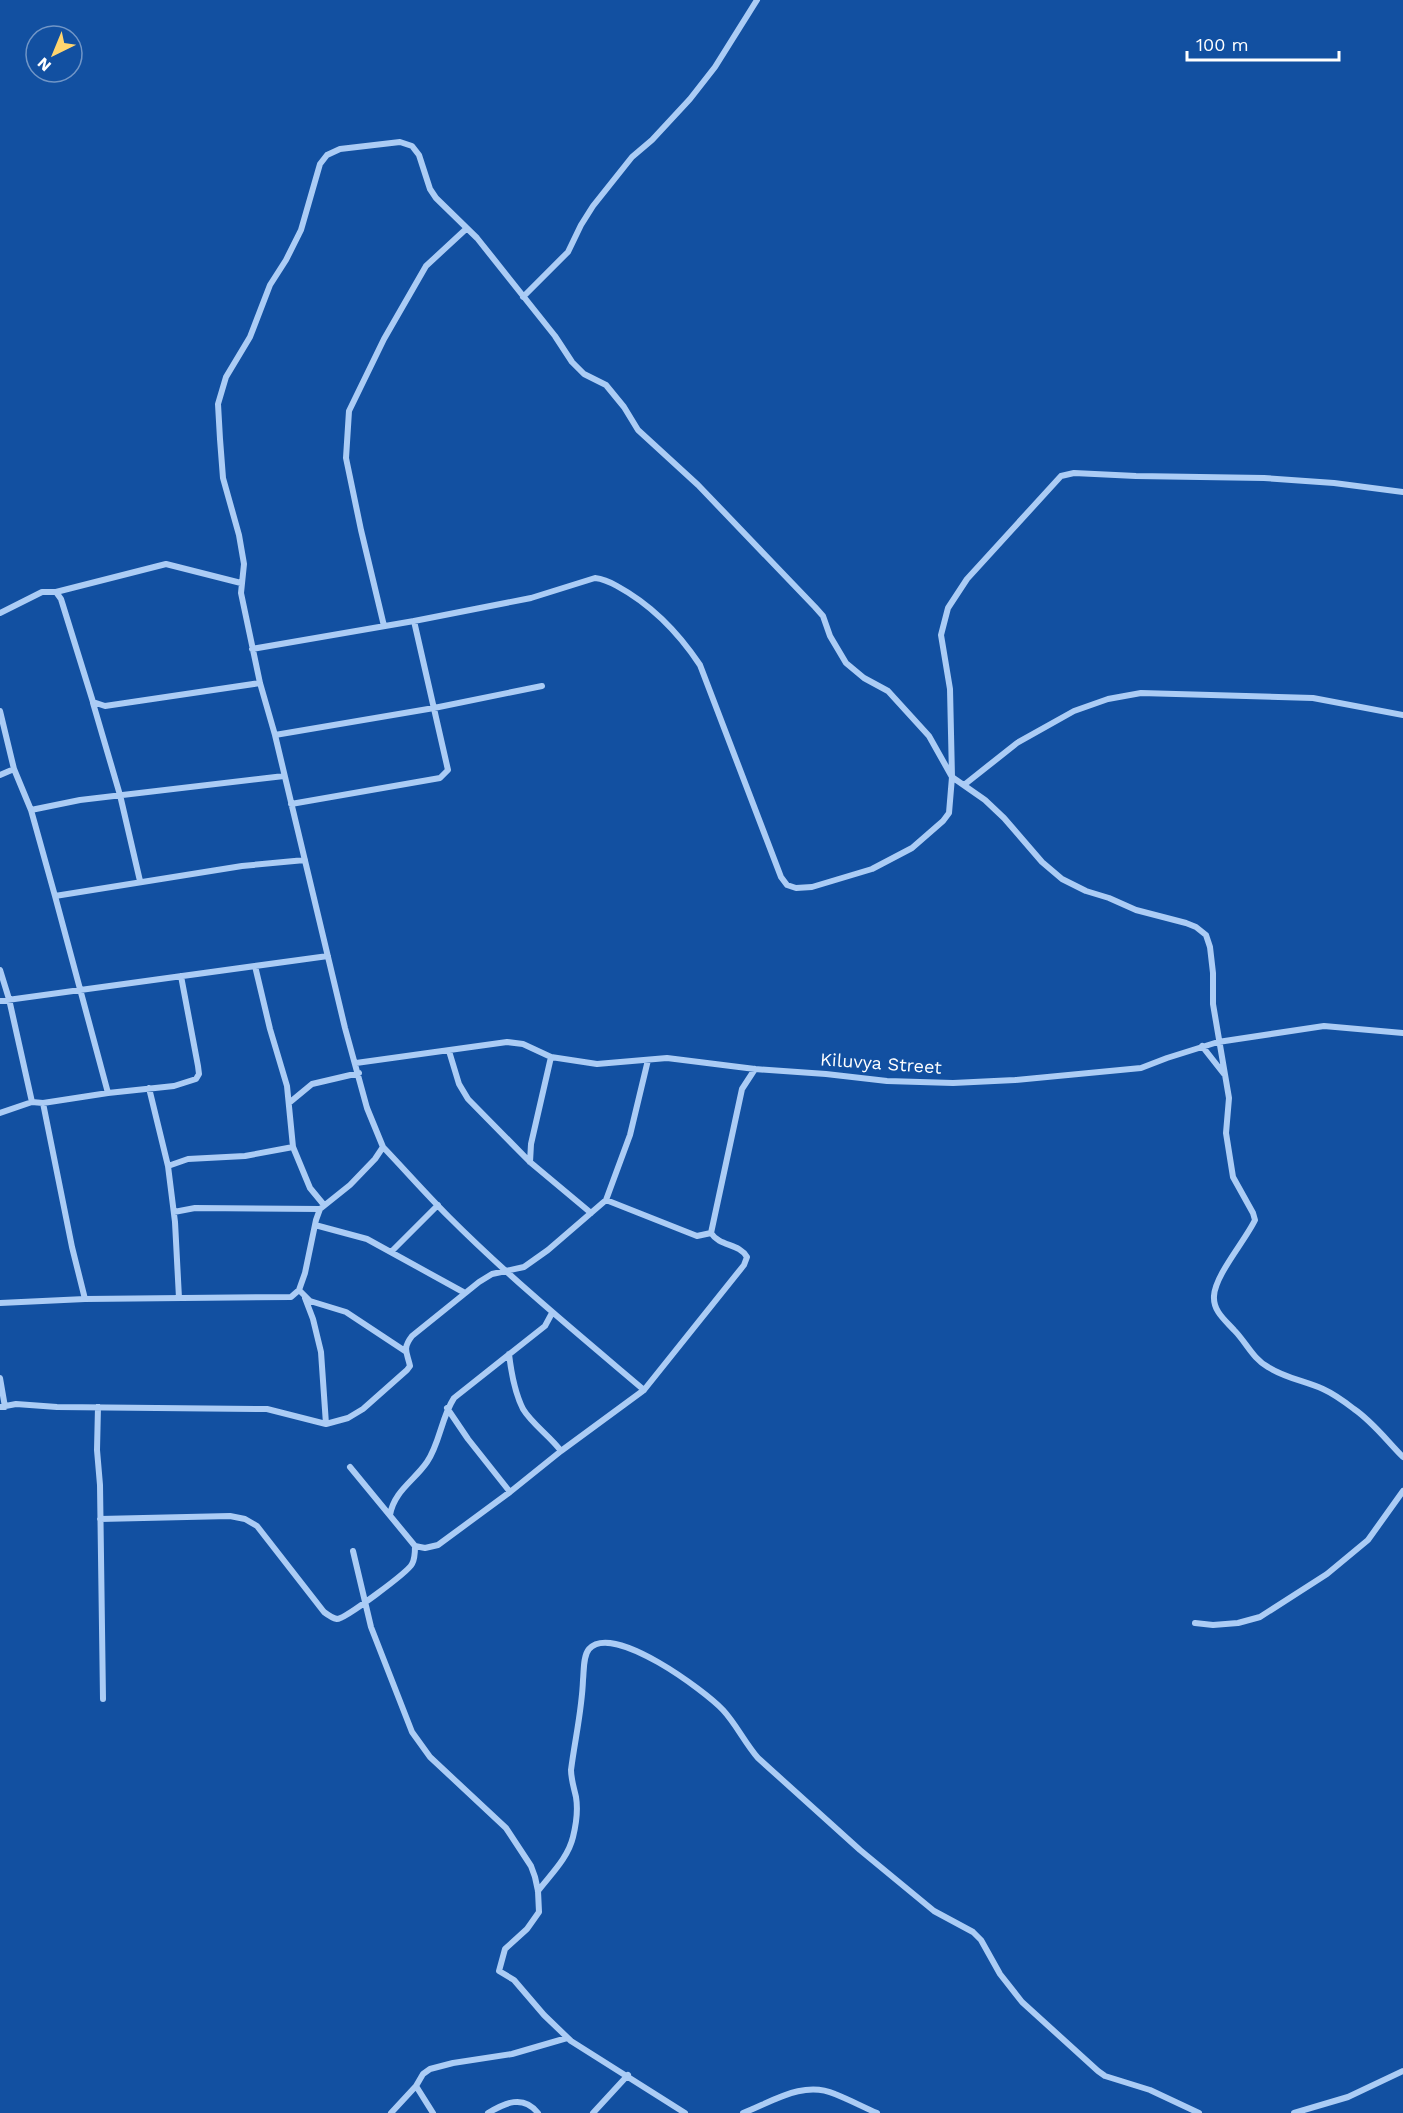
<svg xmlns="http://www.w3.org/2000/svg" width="1403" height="2113" viewBox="0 0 1403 2113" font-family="'Work Sans',sans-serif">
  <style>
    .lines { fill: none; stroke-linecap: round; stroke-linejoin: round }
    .minor { stroke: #abccf5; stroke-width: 6 }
    .labels { text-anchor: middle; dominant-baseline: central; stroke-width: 4.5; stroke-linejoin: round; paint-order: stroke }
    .street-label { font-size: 18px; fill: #fff; stroke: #1250a1 }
  </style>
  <rect width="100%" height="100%" fill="#1250a1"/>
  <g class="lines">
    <path class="minor" d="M 523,297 L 568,252 L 581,225 L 593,206 L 632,157 L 652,140 L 690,99 L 715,67 L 757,0
      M 56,592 L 166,564 L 241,583
      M 0,613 L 42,592 L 56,592 L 61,599 L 93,702 L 105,706 L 260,683
      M 384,626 L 361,530 L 346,458 L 349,411 L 384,339 L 426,266 L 466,229
      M 252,649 L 414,621 L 531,598 L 595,578 C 604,579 610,582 617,586 C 652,605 678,632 700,665 L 781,877 L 787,885 L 796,888 L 812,887 L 872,869 L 912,848 L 943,821 L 949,813 L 952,777 L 950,689 L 941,635 L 948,608 L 967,579 L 1061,476 L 1074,473 L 1136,476 L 1264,478 L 1334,483 L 1403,492
      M 93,703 L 120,795 L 140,881
      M 0,711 L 14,769 L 31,810 L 55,896 L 108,1093
      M 275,735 L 434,708 L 542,686
      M 0,775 L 14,769
      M 964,785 L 1017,743 L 1074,711 L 1108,699 L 1141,693 L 1313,698 L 1403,715
      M 291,804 L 440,778 L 448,770 L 414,621
      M 31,810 L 80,800 L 284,776
      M 55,896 L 242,866 L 305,860
      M 255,966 L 270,1029 L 287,1086 L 293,1147 L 310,1188 L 324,1205
      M 0,970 L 9,999 L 32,1102
      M 0,1001 L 328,956
      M 1202,1046 L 1224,1074
      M 449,1051 L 459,1084 L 468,1099 L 530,1162 L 591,1213
      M 356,1063 L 507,1042 L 523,1044 L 551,1057 L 597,1064 L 667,1058 L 755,1069 L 826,1074 L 887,1081 L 953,1083 L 1015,1080 L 1141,1068 L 1167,1058 L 1218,1042 L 1324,1026 L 1403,1033
      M 149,1088 L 168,1166 L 175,1222 L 179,1298
      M 43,1103 L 72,1247 L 85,1299
      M 289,1103 L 312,1084 L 359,1073
      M 0,1113 L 32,1102 L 43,1103 L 108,1093 L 174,1086 L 196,1079 L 199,1074 L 198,1066 L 181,976
      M 383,1147 C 405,1170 426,1194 449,1217 C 510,1278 578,1334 644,1390
      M 530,1162 L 531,1144 L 551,1057
      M 168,1166 L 188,1159 L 245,1156 L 293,1147
      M 606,1200 L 697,1236 L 711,1233
      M 174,1212 L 195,1208 L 320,1209
      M 315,1225 L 367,1239 L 465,1293
      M 391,1252 L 438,1205
      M 299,1290 L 310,1301 L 346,1312 L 405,1351
      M 305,1298 L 313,1319 L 321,1352 L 326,1424
      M 0,1303 L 85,1299 L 291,1297 L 299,1290 L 305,1273 L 316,1220 L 320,1209 L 350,1185 L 375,1159 L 383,1147 L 367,1108 L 345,1028 L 275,735 L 260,683 L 241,593 L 244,564 L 239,535 L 223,478 L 220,439 L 218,404 L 226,377 L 250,337 L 270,285 L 286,260 L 301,230 L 320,164 L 327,155 L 340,149 L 400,142 L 412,146 L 419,155 L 430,189 L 436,198 L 477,238 L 555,336 L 572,362 L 584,374 L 606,385 L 624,407 L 638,430 L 698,485 L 815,607 L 823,616 L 830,636 L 846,663 L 864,678 L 888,691 L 929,736 L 952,777 L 985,800 L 1004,818 L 1042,862 L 1062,879 L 1086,891 L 1109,898 L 1136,910 L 1186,923 L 1196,927 L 1206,935 L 1210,947 L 1213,973 L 1213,1004 L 1229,1098 L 1226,1133 L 1233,1177 L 1253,1213 L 1255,1220 C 1245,1241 1215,1275 1214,1296 C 1213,1311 1225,1320 1234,1330 C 1246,1342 1253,1359 1268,1367 C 1285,1378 1305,1381 1323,1389 C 1334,1394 1345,1402 1354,1409 C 1373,1422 1387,1441 1403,1457
      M 509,1354 C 511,1371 515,1393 523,1409 C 532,1424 550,1436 561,1451
      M 0,1378 L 5,1407
      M 0,1407 L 16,1404 L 57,1407 L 267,1409 L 326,1424 L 348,1418 L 363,1409 L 407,1370 L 410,1366 C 407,1352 402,1349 412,1336 L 479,1282 L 492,1274 L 524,1267 L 548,1250 L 606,1200 L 630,1135 L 648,1060
      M 98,1407 L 97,1450 L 100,1485 L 103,1699
      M 447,1408 L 468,1439 L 510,1492
      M 350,1467 L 415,1546 L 425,1548 L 438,1545 L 510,1492 L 561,1451 L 644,1390 L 744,1265 L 747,1257 C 739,1243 720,1247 711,1233 L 742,1089 L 755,1069
      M 390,1515 C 394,1491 414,1481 427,1462 C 440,1443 441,1418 454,1398 L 545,1326 L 552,1313
      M 100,1519 L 230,1516 L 245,1519 L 257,1526 L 324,1612 C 328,1615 332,1618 337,1619 C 345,1619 408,1572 412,1564 C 415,1559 415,1553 415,1546
      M 353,1551 L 371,1627 L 412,1732 L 430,1757 L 506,1828 L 531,1866 L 535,1877 L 538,1891 L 539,1912 L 527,1929 L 505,1949 L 499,1971 L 514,1980 L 544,2015 L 571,2041 L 685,2113
      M 1195,1623 L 1213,1625 L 1238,1623 L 1260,1617 L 1327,1574 L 1368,1540 L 1403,1491
      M 538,1891 C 551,1874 568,1858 573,1837 C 576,1825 578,1809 576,1797 C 574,1788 571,1779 571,1770 C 575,1739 582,1710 583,1680 C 584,1671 583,1656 589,1649 C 613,1622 705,1691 723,1710 C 736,1724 745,1743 758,1758 L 860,1850 L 934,1911 L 973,1932 L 981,1940 L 1000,1974 L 1022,2002 L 1098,2071 L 1105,2076 L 1150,2090 L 1199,2113
      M 391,2113 L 416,2086
      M 433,2113 L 416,2086 L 423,2074 L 430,2069 L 453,2063 L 512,2054 L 567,2038
      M 488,2113 C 505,2103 523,2094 538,2113
      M 593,2113 L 628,2075
      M 743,2113 C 772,2102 803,2080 835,2094 C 850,2100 863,2107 877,2113
      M 1294,2113 L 1348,2097 L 1403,2071"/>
  </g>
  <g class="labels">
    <g class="street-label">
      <text transform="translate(881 1063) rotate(4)">Kiluvya Street</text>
    </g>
  </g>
  <g transform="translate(54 54) rotate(223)"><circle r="28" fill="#1250a1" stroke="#7196c7" stroke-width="1.5"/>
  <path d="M0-4.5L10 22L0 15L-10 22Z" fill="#ffd56f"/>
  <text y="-9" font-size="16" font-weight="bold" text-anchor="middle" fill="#ffffff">N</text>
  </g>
  <path d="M1187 51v9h152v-9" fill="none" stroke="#ffffff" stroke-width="3"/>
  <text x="1196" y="51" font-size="18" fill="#ffffff" stroke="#1250a1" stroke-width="4.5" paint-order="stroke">100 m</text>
</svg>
